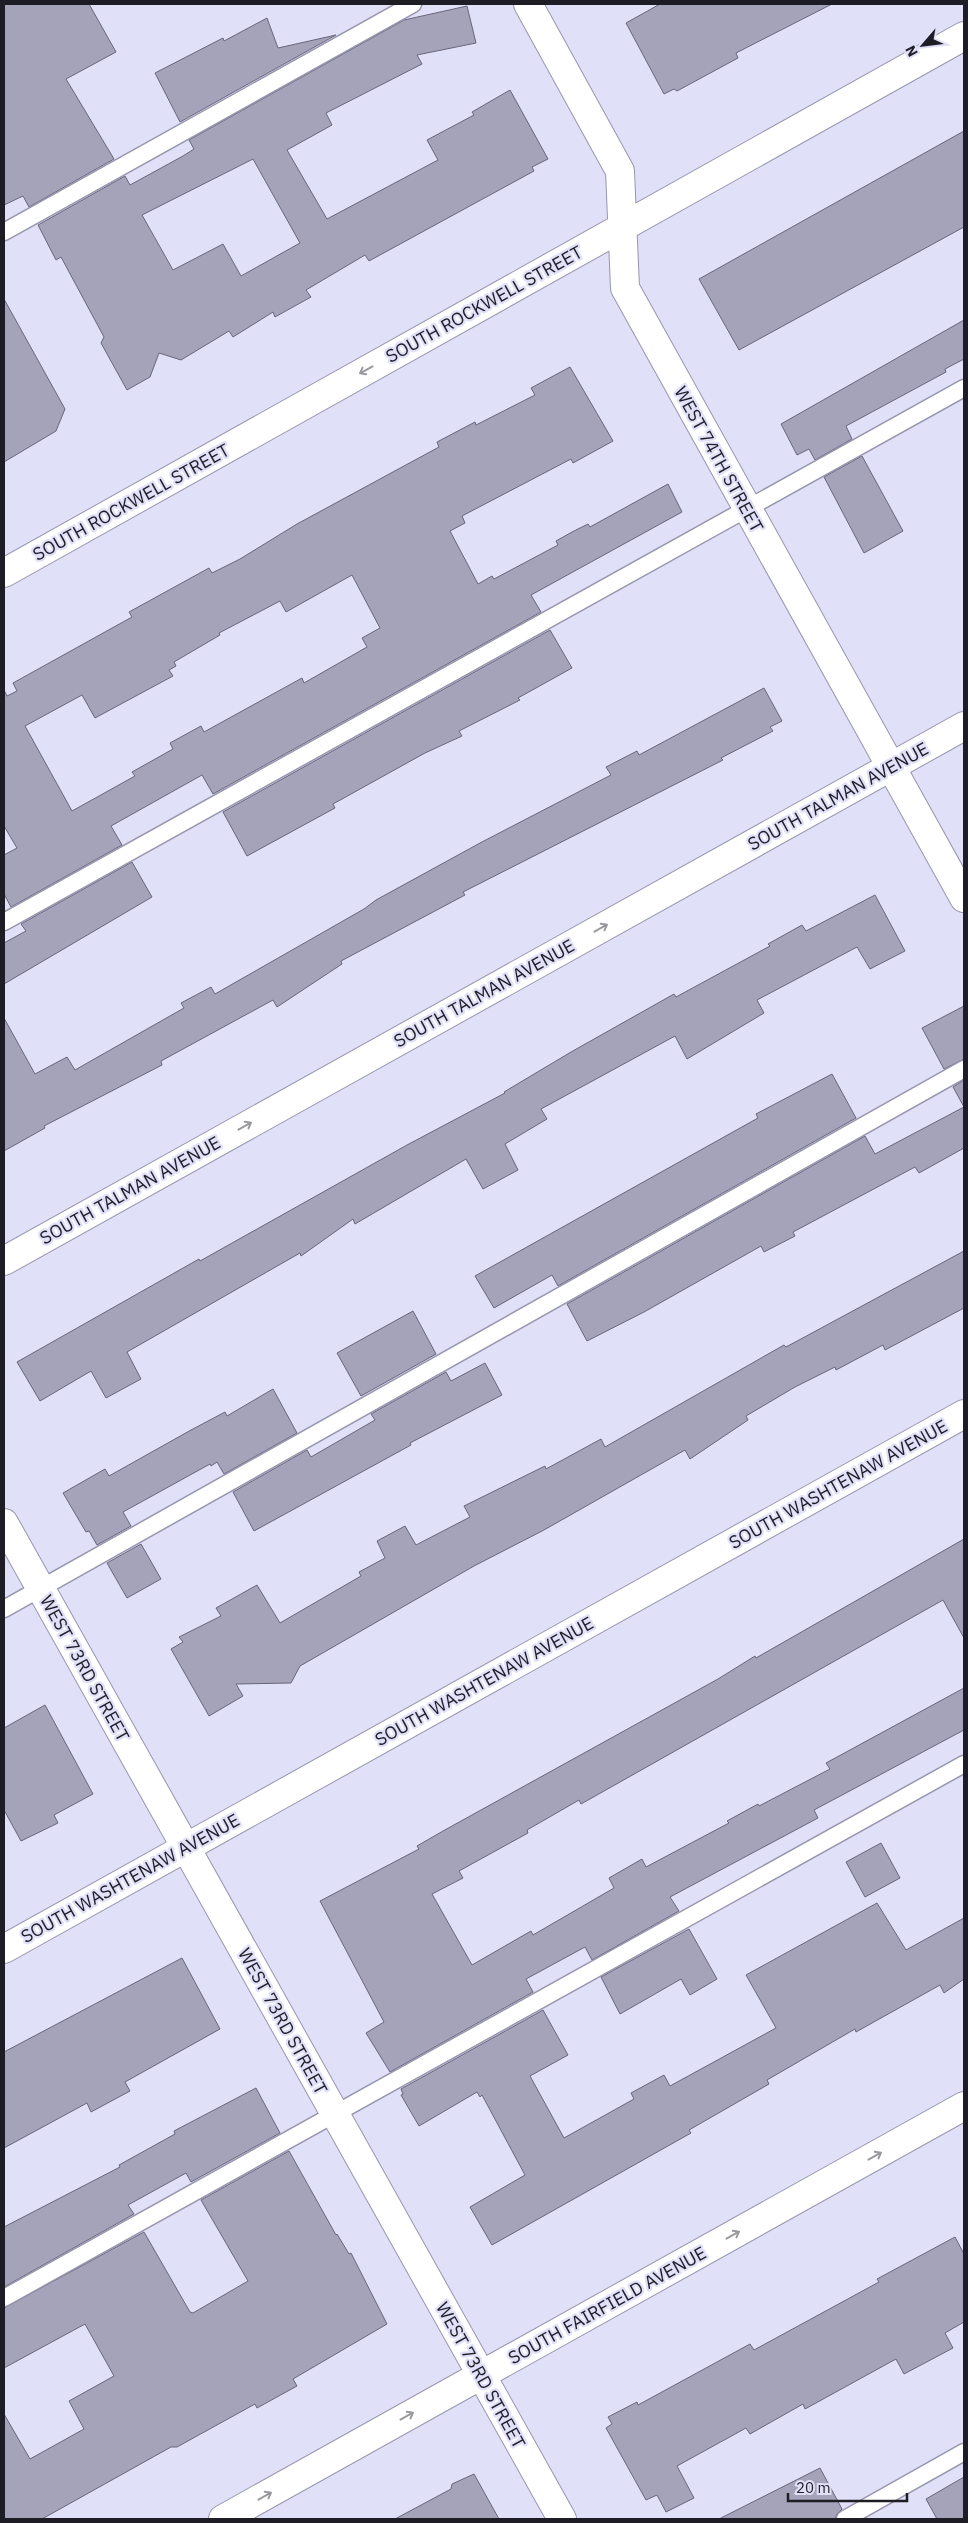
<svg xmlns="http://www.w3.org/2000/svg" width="968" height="2523" viewBox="0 0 968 2523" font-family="'IBM Plex Sans',sans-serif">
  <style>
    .building { fill: #a4a3ba; stroke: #67667c; fill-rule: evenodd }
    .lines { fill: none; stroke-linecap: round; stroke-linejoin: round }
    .service-casing { stroke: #9796ad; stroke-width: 19 }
    .minor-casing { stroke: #9796ad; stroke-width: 30 }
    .service { stroke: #fff; stroke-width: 16 }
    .minor { stroke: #fff; stroke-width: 28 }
    .oneway { stroke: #9a999d }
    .labels { text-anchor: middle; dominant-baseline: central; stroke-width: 4.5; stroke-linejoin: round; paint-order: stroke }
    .street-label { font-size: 18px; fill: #1e1d26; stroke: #e1e0f9 }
  </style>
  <rect width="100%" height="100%" fill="#e1e0f9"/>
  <path class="building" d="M 4,4 L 89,4 L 116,52 L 66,79 L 114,159 L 29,207 L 23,196 L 4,205 Z
    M 660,4 L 832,4 L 736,53 L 738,58 L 677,91 L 674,89 L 664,94 L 626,23 Z
    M 467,6 L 476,43 L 417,55 L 422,64 L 326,113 L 332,125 L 287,150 L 327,219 L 438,160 L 427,140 L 474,115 L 472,112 L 510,90 L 548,159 L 532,167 L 534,171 L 369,261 L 365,255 L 306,290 L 311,297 L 275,317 L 273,312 L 233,337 L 229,331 L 181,360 L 159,353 L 150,377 L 127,390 L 101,343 L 104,337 L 61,257 L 56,260 L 38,225 L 125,176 L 130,185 L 183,156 L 194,149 L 189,140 L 404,20 ZM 253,159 L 300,243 L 241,276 L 223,244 L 173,270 L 142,215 Z
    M 267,18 L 278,48 L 336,35 L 180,122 L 155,73 L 223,38 L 224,41 Z
    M 964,131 L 964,227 L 739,350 L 699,279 Z
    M 4,299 L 65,409 L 56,431 L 4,462 Z
    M 964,320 L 964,359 L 945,369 L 946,372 L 846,426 L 852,439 L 815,460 L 809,449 L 797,455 L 781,424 Z
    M 570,367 L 613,441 L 573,463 L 571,459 L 462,516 L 465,523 L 450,531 L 478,584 L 492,576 L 494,579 L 558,545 L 556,541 L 572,532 L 588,524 L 590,527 L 668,484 L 682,512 L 531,595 L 541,612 L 213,794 L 202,775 L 111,826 L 122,845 L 11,907 L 4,894 L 4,855 L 17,848 L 4,826 L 4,690 L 7,696 L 17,691 L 13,683 L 132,617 L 129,612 L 209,568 L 212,573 L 240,559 L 297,524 L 439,447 L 437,442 L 475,422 L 476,425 L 535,395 L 531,388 ZM 352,575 L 380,628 L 362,638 L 367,647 L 304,683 L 302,678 L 204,732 L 201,726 L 170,743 L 173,749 L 132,772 L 135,776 L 72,811 L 25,726 L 82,695 L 95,718 L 173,676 L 169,670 L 176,666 L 174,662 L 220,635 L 219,633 L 280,601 L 286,612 Z
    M 862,456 L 903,531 L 864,553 L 824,477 Z
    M 550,630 L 572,668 L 518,698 L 520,700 L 459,731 L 462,736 L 425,753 L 333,804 L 335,808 L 247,856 L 223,812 Z
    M 764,688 L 782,721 L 770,727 L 773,731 L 721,758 L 723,760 L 463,892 L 465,895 L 341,961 L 342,964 L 277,1007 L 273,1000 L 161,1061 L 162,1065 L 44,1126 L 45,1128 L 4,1151 L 4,1018 L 35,1074 L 67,1057 L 75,1070 L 184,1008 L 181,1003 L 211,987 L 215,994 L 364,909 L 376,900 L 480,843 L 611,775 L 606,767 L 637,751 L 639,755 Z
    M 132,862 L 152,897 L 4,984 L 4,943 L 26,931 L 21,924 Z
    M 875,895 L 905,951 L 870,969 L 857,947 L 757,1000 L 764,1013 L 687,1059 L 675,1036 L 541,1109 L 547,1119 L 505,1144 L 518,1170 L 483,1189 L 466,1159 L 355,1224 L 353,1219 L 301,1256 L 300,1253 L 127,1352 L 141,1379 L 106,1398 L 91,1371 L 40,1401 L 17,1362 L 199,1259 L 200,1261 L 407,1145 L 505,1093 L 504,1092 L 571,1052 L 674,994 L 676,997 L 770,946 L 768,944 L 802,925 L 806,931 Z
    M 964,1006 L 964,1059 L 944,1069 L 922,1028 Z
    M 832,1074 L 856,1118 L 558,1286 L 552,1275 L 494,1308 L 475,1276 L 758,1118 L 756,1114 Z
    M 964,1080 L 964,1148 L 919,1173 L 915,1167 L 793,1232 L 795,1236 L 764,1252 L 761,1246 L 644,1312 L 587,1341 L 567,1304 L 865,1136 L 875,1154 L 964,1107 L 953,1087 Z
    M 964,1251 L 964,1308 L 885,1350 L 883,1345 L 836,1370 L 835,1367 L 795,1387 L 746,1416 L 748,1420 L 690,1459 L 685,1450 L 544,1530 L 474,1566 L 300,1666 L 291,1683 L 236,1684 L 243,1696 L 209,1716 L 171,1649 L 183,1642 L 179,1637 L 221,1616 L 216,1608 L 257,1585 L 280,1623 L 361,1576 L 359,1572 L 385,1558 L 377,1541 L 405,1526 L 416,1545 L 470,1517 L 464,1506 L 545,1466 L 546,1469 L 601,1439 L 605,1447 L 784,1345 L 786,1347 Z
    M 413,1311 L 436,1354 L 361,1396 L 337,1353 Z
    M 485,1363 L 502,1395 L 410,1443 L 411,1445 L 254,1531 L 233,1492 L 307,1450 L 311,1457 L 375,1420 L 371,1414 L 446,1372 L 451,1381 Z
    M 273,1389 L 297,1433 L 224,1474 L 217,1462 L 211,1466 L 210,1464 L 123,1512 L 131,1526 L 97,1545 L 89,1531 L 86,1532 L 63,1493 L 105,1469 L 109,1476 L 191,1430 L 225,1412 L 227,1416 Z
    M 964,1539 L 964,1638 L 943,1600 L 581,1804 L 579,1800 L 527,1830 L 528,1833 L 459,1871 L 463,1878 L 432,1894 L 472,1965 L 531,1931 L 533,1935 L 614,1888 L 609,1878 L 642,1859 L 646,1867 L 729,1823 L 727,1821 L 758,1804 L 759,1806 L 830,1769 L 826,1763 L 964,1688 L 964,1730 L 814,1810 L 818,1818 L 670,1897 L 679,1911 L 592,1960 L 585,1947 L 526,1979 L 533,1992 L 390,2072 L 366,2033 L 384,2022 L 320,1901 L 419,1849 L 417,1846 L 443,1831 L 718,1679 L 755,1656 L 756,1658 Z
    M 141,1544 L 161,1579 L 127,1598 L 107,1563 Z
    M 45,1705 L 93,1794 L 54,1815 L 58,1823 L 21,1841 L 4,1810 L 4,1728 Z
    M 881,1843 L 900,1878 L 865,1897 L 846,1862 Z
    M 877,1903 L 906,1950 L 964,1918 L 964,1979 L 944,1993 L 940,1985 L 856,2032 L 855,2029 L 767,2080 L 769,2084 L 689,2130 L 691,2133 L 492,2245 L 470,2207 L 525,2175 L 482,2095 L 480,2097 L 477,2092 L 419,2126 L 401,2095 L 403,2094 L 401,2089 L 543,2010 L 568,2055 L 530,2076 L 564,2138 L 634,2099 L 631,2093 L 664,2075 L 670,2086 L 776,2028 L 746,1975 Z
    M 689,1929 L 717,1979 L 690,1995 L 681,1979 L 620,2014 L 601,1977 Z
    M 182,1958 L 220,2029 L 125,2082 L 130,2091 L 91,2112 L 87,2103 L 4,2148 L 4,2052 Z
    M 256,2088 L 280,2133 L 191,2182 L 186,2173 L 128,2205 L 134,2214 L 4,2287 L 4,2227 L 120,2167 L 119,2165 L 175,2134 L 174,2131 Z
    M 289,2151 L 336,2235 L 337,2234 L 349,2254 L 351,2253 L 387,2324 L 293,2379 L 297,2386 L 257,2408 L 255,2404 L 177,2447 L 171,2447 L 42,2519 L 4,2519 L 4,2414 L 30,2459 L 84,2429 L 69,2401 L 114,2376 L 85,2324 L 4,2368 L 4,2308 L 144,2232 L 190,2312 L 193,2313 L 248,2281 L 201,2200 Z
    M 955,2237 L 964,2254 L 964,2322 L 945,2333 L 953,2348 L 904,2374 L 896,2359 L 805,2409 L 803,2404 L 750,2434 L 746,2428 L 677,2466 L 694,2498 L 666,2512 L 657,2495 L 646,2500 L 606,2428 L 612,2424 L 608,2417 L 637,2402 L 638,2405 L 750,2344 L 754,2350 L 879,2282 L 877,2279 Z
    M 820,2468 L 842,2509 L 837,2514 L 835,2519 L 719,2519 Z
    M 474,2474 L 499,2519 L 395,2519 L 451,2489 L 452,2484 Z
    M 964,2477 L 964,2519 L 937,2519 L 926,2499 Z"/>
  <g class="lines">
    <g class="service-casing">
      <path id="service" d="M 4,232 L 413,4
        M 4,922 L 964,388
        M 4,1609 L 964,1069
        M 4,2298 L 964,1764
        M 845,2519 L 964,2452"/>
    </g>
    <g class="minor-casing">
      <path id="minor" d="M 528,4 L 620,171 L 625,288 L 964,898
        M 4,573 L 964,36
        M 4,1261 L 964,726
        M 4,1523 L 562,2519
        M 4,1949 L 964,1414
        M 223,2519 L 964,2106"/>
    </g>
    <use href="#service" class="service"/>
    <use href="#minor" class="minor"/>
  </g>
  <defs><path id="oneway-shaft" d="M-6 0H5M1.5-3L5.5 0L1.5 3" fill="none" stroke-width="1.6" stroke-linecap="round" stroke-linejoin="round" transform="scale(1.25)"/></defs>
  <g class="oneway">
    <use href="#oneway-shaft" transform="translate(366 370) rotate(151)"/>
    <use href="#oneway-shaft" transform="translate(601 928) rotate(-29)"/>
    <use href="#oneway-shaft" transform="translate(245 1126) rotate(-29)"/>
    <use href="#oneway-shaft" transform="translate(875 2156) rotate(-29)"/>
    <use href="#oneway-shaft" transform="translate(733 2235) rotate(-29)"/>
    <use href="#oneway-shaft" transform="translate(407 2416) rotate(-29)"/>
    <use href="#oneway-shaft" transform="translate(265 2496) rotate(-29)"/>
  </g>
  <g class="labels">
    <g class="street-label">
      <text transform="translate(484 304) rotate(-29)">SOUTH ROCKWELL STREET</text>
      <text transform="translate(719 459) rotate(61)">WEST 74TH STREET</text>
      <text transform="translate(131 502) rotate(-29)">SOUTH ROCKWELL STREET</text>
      <text transform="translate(838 796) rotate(-29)">SOUTH TALMAN AVENUE</text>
      <text transform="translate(484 993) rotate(-29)">SOUTH TALMAN AVENUE</text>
      <text transform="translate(130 1190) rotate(-29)">SOUTH TALMAN AVENUE</text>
      <text transform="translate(838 1484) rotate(-29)">SOUTH WASHTENAW AVENUE</text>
      <text transform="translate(85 1668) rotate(61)">WEST 73RD STREET</text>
      <text transform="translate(484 1681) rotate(-29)">SOUTH WASHTENAW AVENUE</text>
      <text transform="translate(130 1878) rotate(-29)">SOUTH WASHTENAW AVENUE</text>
      <text transform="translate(283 2021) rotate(61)">WEST 73RD STREET</text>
      <text transform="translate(607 2305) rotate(-29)">SOUTH FAIRFIELD AVENUE</text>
      <text transform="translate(481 2375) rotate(61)">WEST 73RD STREET</text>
    </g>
  </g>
  <rect width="968" height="2523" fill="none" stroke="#1e1d26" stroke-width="10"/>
  <g transform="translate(923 45) rotate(242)" stroke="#e1e0f9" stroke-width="4" paint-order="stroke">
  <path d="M0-4L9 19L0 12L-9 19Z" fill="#1e1d26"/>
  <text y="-8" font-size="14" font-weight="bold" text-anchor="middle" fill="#1e1d26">N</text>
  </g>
  <path d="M788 2493v8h119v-8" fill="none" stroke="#1e1d26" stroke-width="2.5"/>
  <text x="796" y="2493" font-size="15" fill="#1e1d26" stroke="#e1e0f9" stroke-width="4" paint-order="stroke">20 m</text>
</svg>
